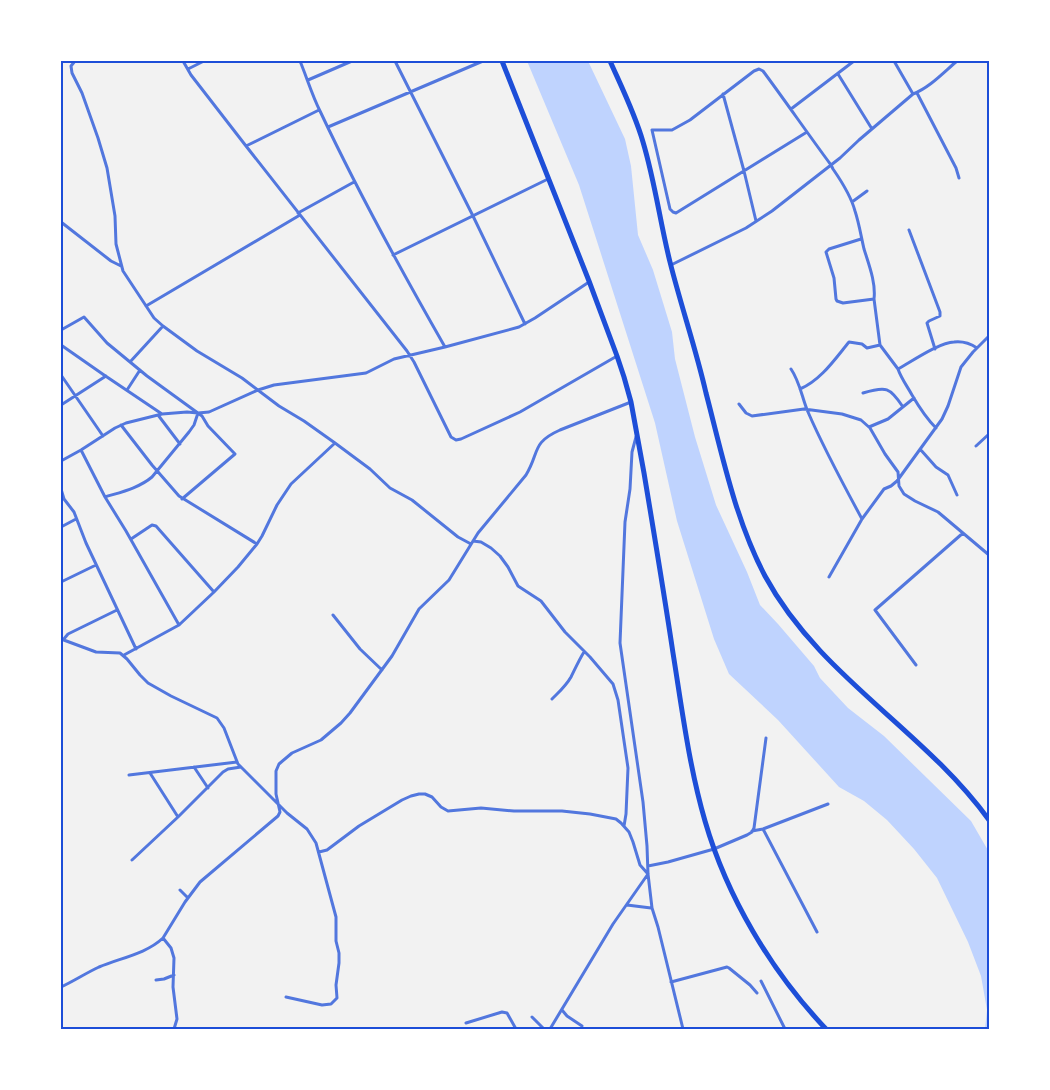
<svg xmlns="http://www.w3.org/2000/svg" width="1050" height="1090" viewBox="0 0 1050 1090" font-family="'Work Sans',sans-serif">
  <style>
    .water { fill: #bfd3fe }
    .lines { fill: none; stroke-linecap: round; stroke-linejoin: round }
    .minor { stroke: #5277de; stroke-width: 3 }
    .primary { stroke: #1d4ed8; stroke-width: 5 }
    .neatline { fill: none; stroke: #1d4ed8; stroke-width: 2 }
  </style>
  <rect width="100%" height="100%" fill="#f2f2f2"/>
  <path class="water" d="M 527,61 L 588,61 L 625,139 L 631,166 L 638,235 L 653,270 L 672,332 L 675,359 L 695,437 L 716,505 L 747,572 L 760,605 L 778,624 L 814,666 L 820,678 L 848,708 L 884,736 L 971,821 L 989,852 L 989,1029 L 985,1029 L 987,1010 L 981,976 L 968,942 L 937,878 L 914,849 L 887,820 L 864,801 L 839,787 L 778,720 L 729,674 L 714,639 L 677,521 L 655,423 L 579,185 Z"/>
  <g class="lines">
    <path class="minor" d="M 75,61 L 71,66 L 72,73 L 82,93 L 98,138 L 107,168 L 115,216 L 116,244 L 123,271 L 154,318 L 163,326 L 197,351 L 242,378 L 279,406 L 304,421 L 335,443 L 370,469 L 390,488 L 412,500 L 458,537 L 471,544
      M 183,61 L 191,75 L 246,146 L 407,351 L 414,362 L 451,437 L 456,440 L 461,439 L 520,412 L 617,356
      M 300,61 C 307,78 312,95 320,111 C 358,192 401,270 445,347
      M 395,61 L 473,216 L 525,324
      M 894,61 L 913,94
      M 188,69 L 204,61
      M 838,74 L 872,129
      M 308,80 L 352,61
      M 917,93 L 956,168 L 959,178
      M 723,94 L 744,171 L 756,221
      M 791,109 L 854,61
      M 328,127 L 483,61
      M 807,132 L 676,213 L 673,212 L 670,209 L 652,130 L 672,130 L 690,120 L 754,71 L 759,69 L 763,71 C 786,102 808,134 831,165 L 833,169 C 842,182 851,196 855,211 C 859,223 861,236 864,249 C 869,265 876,283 874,299 L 880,345 L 898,369
      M 246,146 L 319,110
      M 852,202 L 867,191
      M 298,213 L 354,182
      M 61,222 L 111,261 L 121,266
      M 909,230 L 940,312 L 940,316 L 929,321 L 927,323 L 935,349
      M 861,239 L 829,249 L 826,252 L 834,278 L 836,299 L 837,301 L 843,303 L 874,299
      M 393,255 L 548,179
      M 671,265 L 746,228 L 772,211 L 840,158 L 859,140 L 913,94 C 929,88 943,73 957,61
      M 146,306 L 300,215
      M 61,330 L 84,317 L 107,343 L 147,376 L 202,416 L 208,426 L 235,454 L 182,499
      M 61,345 L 104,375 L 162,414
      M 130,362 L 163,326
      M 791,369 C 800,382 802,398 808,412 C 824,449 843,484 862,519
      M 61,375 L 103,436
      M 800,389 C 821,380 835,359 849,342 L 862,344 L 867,348 L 880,345
      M 127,390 L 140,370
      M 863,393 C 886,386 890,387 903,407
      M 739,404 L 746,413 L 752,416 L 804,409 L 842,414 L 861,420 L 870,428 L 885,454 L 898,472 L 899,486 L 904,494 L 915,501 L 938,512 L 989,555
      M 61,405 L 106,376
      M 158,415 L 180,444
      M 121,425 L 152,465 L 179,496 L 257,544
      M 869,427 L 888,419 L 914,398
      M 936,428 C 926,418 919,407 912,395 C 907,386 901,378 898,369 C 911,362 940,342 954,342 C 962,341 971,344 977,348
      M 636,437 L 632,452 L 630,489 L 625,522 L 620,643 L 643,802 L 647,846 L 648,874 L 652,908 L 658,927 L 683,1029
      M 976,446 L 989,434
      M 920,449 L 936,467 L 948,475 L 957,495
      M 81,450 L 105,497 L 126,531 L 179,625
      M 61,461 L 81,450 L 115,428 L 126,423 L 162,414 L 187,412 L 198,413 L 209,412 L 258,390 L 274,385 L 366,373 L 394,359 L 445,347 L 519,327 L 535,318 L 589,282
      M 61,489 L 64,499 L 74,512 L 86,543 L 136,649
      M 105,497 C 121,492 139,488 152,477 L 189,432 L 194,425 L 198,413
      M 61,527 L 76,519
      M 131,539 L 152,525 L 156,526 L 214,592
      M 473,541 L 481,542 L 491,548 L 500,556 L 508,567 L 518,586 L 541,601 L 565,632 L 590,657 L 613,684 L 618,700 L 628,768 L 626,814 L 624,826
      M 829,577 L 862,519 L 884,489 L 891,486 L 897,481 L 942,419 L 948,406 L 961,367 L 973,352 L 989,336
      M 61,582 L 96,565
      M 333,615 L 360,649 L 382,670
      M 61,639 L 96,652 L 120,653 L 127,659 L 140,675 L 148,683 L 171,696 L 217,718 L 224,728 L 236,759 L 238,764 L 287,813 L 307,829 L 316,843 L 336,917 L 336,941 L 339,953 L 339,963 L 336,985 L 337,998 L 331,1004 L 322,1005 L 286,997
      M 63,640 L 68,634 L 117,610
      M 124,655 L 179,625 L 214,592 L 238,567 L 257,544 L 262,536 L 277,505 L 291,484 L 335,443
      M 916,665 L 875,610 L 963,533
      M 552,699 C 559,692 566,686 571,677 C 575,669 579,660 584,652
      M 194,767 L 208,788
      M 150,773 L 178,817
      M 129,775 L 237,762
      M 763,829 L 817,932
      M 752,831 L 763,829 L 828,804
      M 319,852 L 327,850 L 359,826 L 402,800 L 411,796 L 419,794 L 425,794 L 432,797 L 441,807 L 448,811 L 481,808 L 514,811 L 562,811 L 590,814 L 616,819 L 621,823 L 629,832 L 633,842 L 640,865 L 648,874 L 613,924 L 550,1029
      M 132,860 L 178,817 L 223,772 L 228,769 L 241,767
      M 648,866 L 668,862 L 714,849 L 747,835 L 752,832 L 754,828 L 766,738
      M 180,890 L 188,898
      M 627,905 L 651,908
      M 156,980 L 164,979 L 174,975
      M 761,981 L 785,1029
      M 671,982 L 727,967 L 729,968 L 750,985 L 757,993
      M 61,987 C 74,981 86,973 99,967 C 120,958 146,954 163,938
      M 562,1010 L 567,1016 L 582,1026
      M 532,1017 L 544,1029
      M 466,1023 L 502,1012 L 507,1013 L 516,1029
      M 174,1029 L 177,1019 L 173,987 L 174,958 L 171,948 L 163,938 L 185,902 L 200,882 L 278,816 L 280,812 L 276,794 L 276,771 L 279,764 L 292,753 L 321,740 L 341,723 L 350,713 L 392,656 L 419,609 L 449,580 L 478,533 L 526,475 C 540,452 531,443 560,430 L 631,402"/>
    <path class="primary" d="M 502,61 L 589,281 L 617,356 L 624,377 L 631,402 L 644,473 C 654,533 664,593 673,653 C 682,709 689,766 705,821 C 727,897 771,971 826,1029
      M 610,61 C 622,88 635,114 643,142 C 655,182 660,222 670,262 C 681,306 696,349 706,393 C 722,454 735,519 765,576 C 819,676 923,729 989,820"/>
  </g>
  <rect width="1050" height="1090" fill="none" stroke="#ffffff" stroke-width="125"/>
  <rect x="62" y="62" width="926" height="966" class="neatline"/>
</svg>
